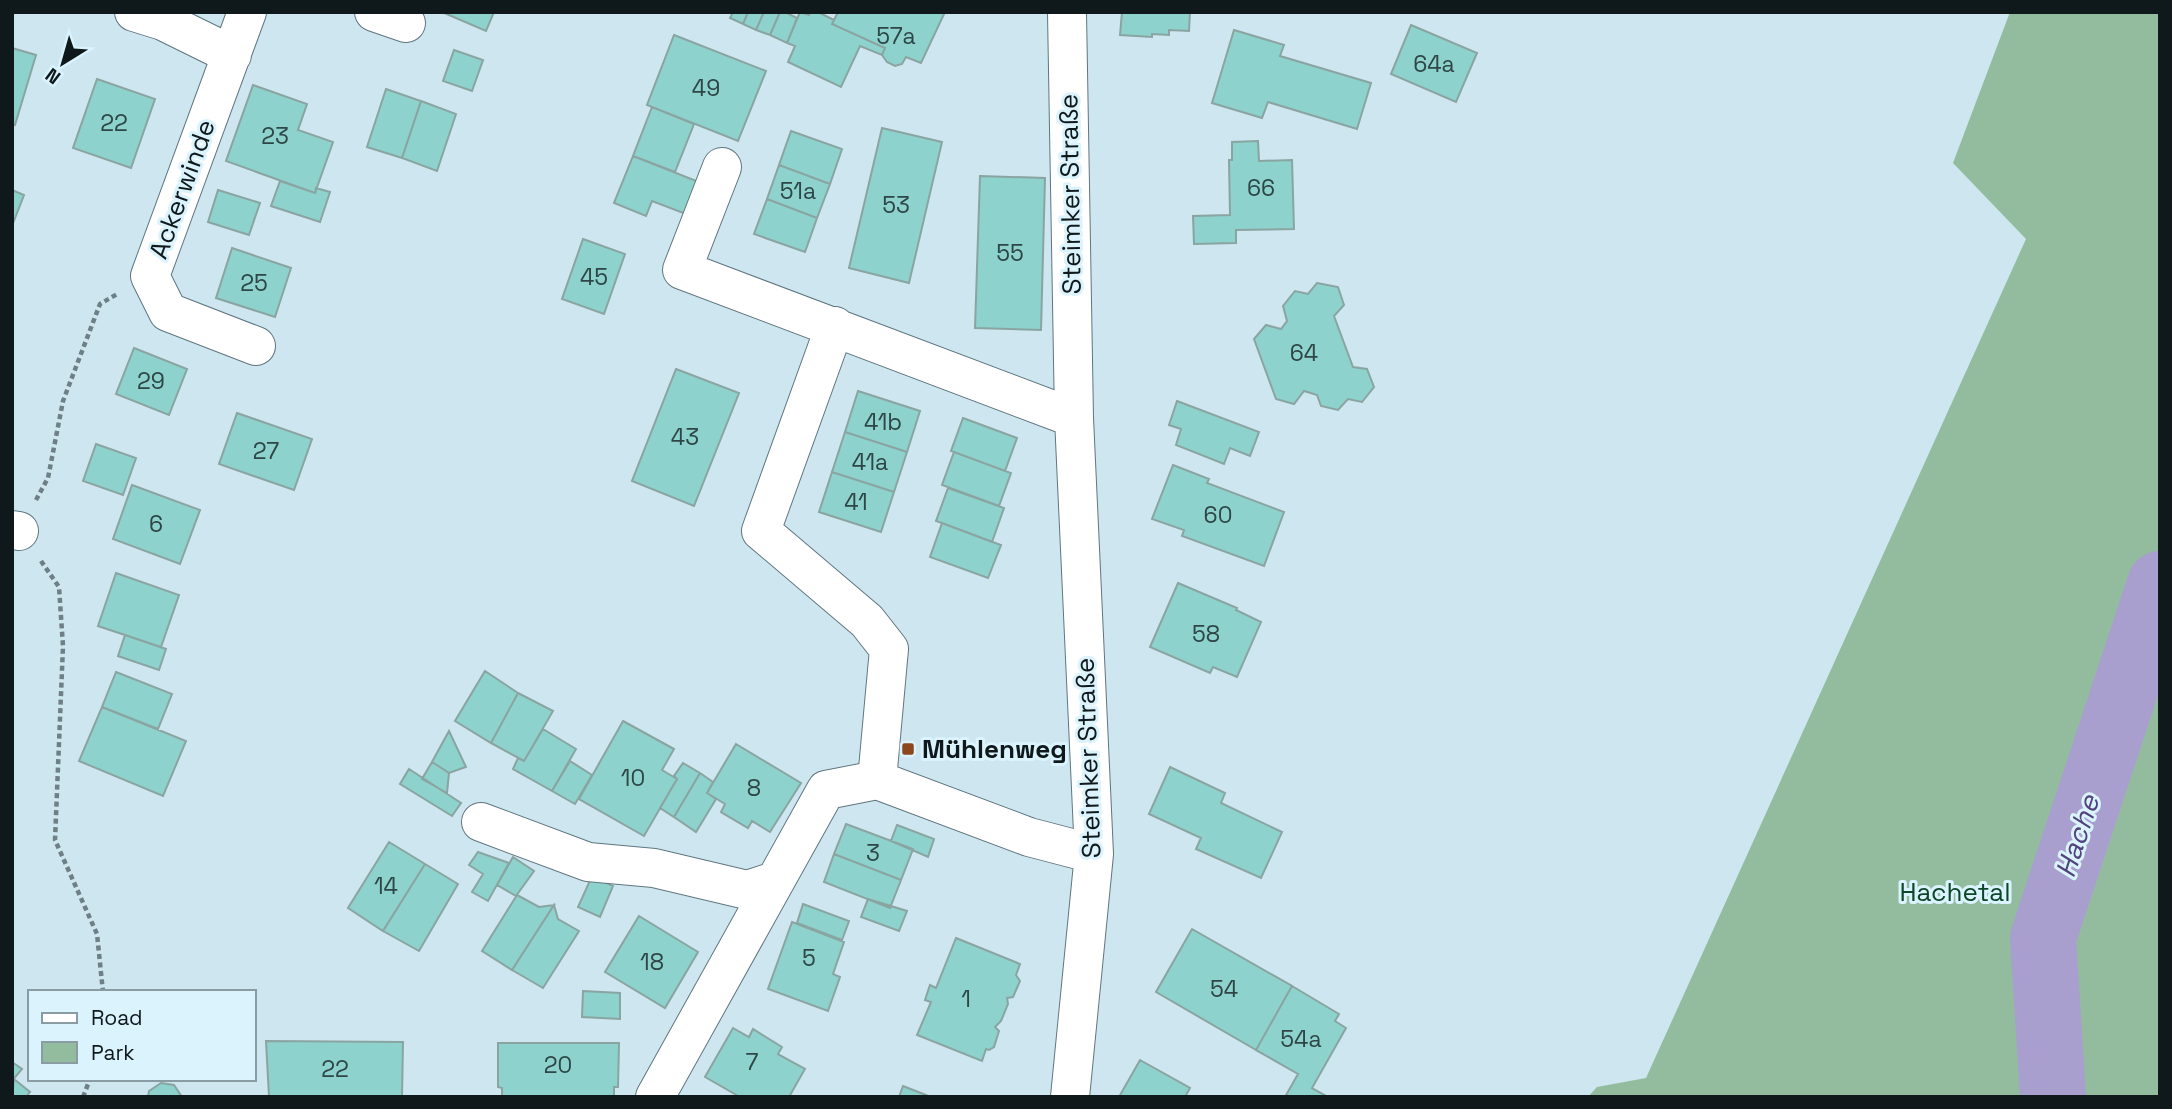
<svg xmlns="http://www.w3.org/2000/svg" width="2172" height="1109" viewBox="0 0 2172 1109" font-family="'Space Grotesk',sans-serif">
  <style>
    .green { fill: #93bc9f }
    .lines { fill: none; stroke-linecap: round; stroke-linejoin: round }
    .river { stroke: #a89fcf; stroke-width: 66 }
    .building { fill: #8dd2cc; stroke: #8aa4a2; stroke-width: 2 }
    .street-casing { stroke: #60767f; stroke-width: 40 }
    .path { stroke: #6e7f85; stroke-width: 4.5; stroke-dasharray: 5 3.5; stroke-linecap: butt }
    .street { stroke: #fff; stroke-width: 38 }
    .poi-dot { fill: #8c471d; stroke: #daf3fd; stroke-width: 2.5 }
    .labels { text-anchor: middle; dominant-baseline: central; stroke-width: 6; stroke-linejoin: round; paint-order: stroke }
    .number-label { font-size: 23px; fill: #2e4647 }
    .street-label { font-size: 26px; fill: #0f181b; stroke: #daf3fd }
    .poi-label { font-size: 26px; font-weight: bold; fill: #0f181b; stroke: #daf3fd; text-anchor: start }
    .park-label { font-size: 26px; fill: #0c4626; stroke: #daf3fd }
    .water-label { font-size: 28px; font-style: italic; fill: #51417f; stroke: #daf3fd }
  </style>
  <rect width="100%" height="100%" fill="#cde6f0"/>
  <path class="green" d="M 2010,12 L 2160,12 L 2160,1097 L 1588,1097 L 1597,1087 L 1646,1078 L 2026,239 L 1953,163 Z"/>
  <g class="lines">
    <path class="river" d="M 2053,1097 L 2043,938 L 2160,584"/>
  </g>
  <path class="building" d="M 442,12 L 494,12 L 486,31 Z
    M 733,12 L 748,12 L 743,24 L 730,18 Z
    M 748,12 L 764,12 L 756,30 L 743,24 Z
    M 764,12 L 780,12 L 770,35 L 756,30 Z
    M 780,12 L 785,12 L 797,18 L 787,43 L 770,35 Z
    M 800,12 L 809,15 L 810,12 L 818,12 L 834,20 L 832,24 L 885,48 L 882,55 L 860,46 L 841,87 L 788,62 L 795,46 L 787,43 Z
    M 838,12 L 945,12 L 921,63 L 906,57 L 902,64 L 895,66 L 887,62 L 882,55 L 885,48 L 832,24 Z
    M 1122,12 L 1190,12 L 1189,31 L 1169,30 L 1169,35 L 1152,34 L 1152,37 L 1120,35 Z
    M 1411,25 L 1477,53 L 1456,102 L 1391,74 Z
    M 1234,30 L 1284,45 L 1280,56 L 1371,83 L 1357,129 L 1268,102 L 1262,118 L 1212,103 Z
    M 674,35 L 766,71 L 738,141 L 647,105 Z
    M 12,48 L 36,55 L 15,125 L 12,124 Z
    M 454,50 L 483,60 L 472,91 L 443,81 Z
    M 97,79 L 155,99 L 131,168 L 73,148 Z
    M 253,85 L 307,104 L 298,130 L 333,142 L 315,193 L 226,161 Z
    M 386,89 L 421,101 L 402,158 L 367,147 Z
    M 421,101 L 456,114 L 437,171 L 402,158 Z
    M 652,107 L 694,124 L 675,172 L 633,156 Z
    M 882,128 L 942,142 L 909,283 L 849,268 Z
    M 791,131 L 842,149 L 830,184 L 779,165 Z
    M 1258,141 L 1259,161 L 1292,160 L 1294,229 L 1236,230 L 1236,243 L 1194,244 L 1193,216 L 1230,215 L 1229,160 L 1232,160 L 1232,142 Z
    M 633,156 L 699,182 L 686,214 L 652,201 L 646,216 L 614,203 Z
    M 779,165 L 830,184 L 817,218 L 767,199 Z
    M 980,176 L 1045,178 L 1041,330 L 975,328 Z
    M 280,181 L 315,193 L 316,188 L 330,192 L 320,222 L 271,206 Z
    M 12,190 L 24,195 L 12,226 Z
    M 218,190 L 260,203 L 249,235 L 208,222 Z
    M 767,199 L 817,218 L 805,252 L 754,234 Z
    M 583,239 L 625,254 L 604,314 L 562,299 Z
    M 232,248 L 291,268 L 275,317 L 216,298 Z
    M 1317,283 L 1338,287 L 1344,305 L 1334,316 L 1353,367 L 1367,369 L 1374,387 L 1362,402 L 1348,399 L 1338,410 L 1321,406 L 1317,395 L 1304,391 L 1294,404 L 1276,399 L 1254,339 L 1266,325 L 1281,329 L 1287,321 L 1283,306 L 1295,291 L 1308,294 Z
    M 134,348 L 187,369 L 169,415 L 116,394 Z
    M 676,369 L 739,393 L 694,506 L 632,481 Z
    M 858,391 L 920,411 L 907,452 L 845,432 Z
    M 1177,401 L 1259,432 L 1250,456 L 1230,448 L 1224,464 L 1176,445 L 1181,429 L 1169,425 Z
    M 237,413 L 312,439 L 294,490 L 219,464 Z
    M 963,418 L 1017,438 L 1005,471 L 951,451 Z
    M 845,432 L 907,452 L 894,492 L 832,472 Z
    M 96,444 L 136,458 L 123,495 L 83,481 Z
    M 954,452 L 1011,473 L 999,506 L 942,485 Z
    M 1173,465 L 1209,479 L 1207,483 L 1284,512 L 1264,566 L 1182,536 L 1184,530 L 1152,519 Z
    M 832,472 L 894,492 L 881,532 L 819,512 Z
    M 132,485 L 200,510 L 180,564 L 113,539 Z
    M 948,488 L 1004,508 L 992,542 L 936,521 Z
    M 942,523 L 1001,545 L 988,578 L 930,557 Z
    M 116,573 L 179,595 L 161,647 L 98,626 Z
    M 1178,583 L 1237,608 L 1236,610 L 1261,622 L 1237,677 L 1213,667 L 1210,673 L 1150,647 Z
    M 125,635 L 166,649 L 159,670 L 118,656 Z
    M 485,671 L 518,693 L 491,743 L 455,721 Z
    M 116,672 L 172,694 L 158,729 L 102,707 Z
    M 518,693 L 553,711 L 524,761 L 491,743 Z
    M 102,707 L 186,741 L 163,796 L 79,761 Z
    M 623,721 L 674,749 L 662,770 L 677,779 L 644,836 L 579,799 Z
    M 543,729 L 576,749 L 552,791 L 513,769 L 518,758 L 524,761 Z
    M 449,731 L 466,767 L 449,773 L 432,762 Z
    M 736,744 L 801,783 L 770,832 L 752,821 L 748,828 L 721,812 L 725,804 L 707,793 Z
    M 570,761 L 592,775 L 575,804 L 552,791 Z
    M 432,762 L 449,773 L 447,793 L 422,779 Z
    M 683,763 L 700,773 L 674,817 L 660,808 L 677,779 L 674,776 Z
    M 1170,767 L 1225,793 L 1221,803 L 1282,832 L 1261,878 L 1196,849 L 1201,838 L 1149,814 Z
    M 409,769 L 461,803 L 452,816 L 400,784 Z
    M 700,773 L 713,782 L 707,793 L 716,799 L 696,832 L 674,817 Z
    M 846,824 L 913,849 L 901,880 L 834,854 Z
    M 897,825 L 934,839 L 928,857 L 891,841 Z
    M 389,842 L 425,864 L 383,931 L 348,908 Z
    M 478,852 L 509,863 L 488,901 L 472,892 L 483,874 L 469,865 Z
    M 834,854 L 901,880 L 890,908 L 824,882 Z
    M 513,857 L 534,871 L 516,896 L 497,885 Z
    M 425,864 L 458,884 L 419,951 L 383,931 Z
    M 592,876 L 613,886 L 600,917 L 578,907 Z
    M 517,895 L 539,907 L 554,905 L 512,970 L 482,951 Z
    M 868,899 L 907,911 L 899,931 L 861,917 Z
    M 803,904 L 849,921 L 842,940 L 797,923 Z
    M 554,905 L 558,919 L 579,931 L 543,988 L 512,970 Z
    M 639,916 L 698,952 L 665,1008 L 605,972 Z
    M 792,922 L 844,942 L 833,974 L 840,977 L 828,1011 L 768,989 Z
    M 1192,929 L 1292,986 L 1256,1050 L 1156,992 Z
    M 956,938 L 1020,964 L 1016,975 L 1020,981 L 1013,997 L 1007,998 L 1008,1004 L 1001,1021 L 995,1027 L 999,1031 L 994,1047 L 989,1050 L 986,1049 L 982,1061 L 917,1035 L 931,1002 L 925,1000 L 930,985 L 936,988 Z
    M 1292,986 L 1339,1014 L 1335,1021 L 1346,1028 L 1312,1088 L 1328,1097 L 1285,1097 L 1298,1074 L 1256,1050 Z
    M 583,991 L 620,993 L 620,1019 L 582,1017 Z
    M 733,1028 L 749,1037 L 753,1029 L 782,1047 L 778,1054 L 805,1069 L 789,1097 L 740,1097 L 705,1077 Z
    M 266,1041 L 403,1042 L 402,1097 L 269,1097 Z
    M 498,1043 L 619,1043 L 618,1087 L 614,1087 L 614,1097 L 502,1097 L 502,1088 L 498,1087 Z
    M 1140,1060 L 1190,1088 L 1185,1097 L 1119,1097 Z
    M 12,1062 L 22,1069 L 12,1081 Z
    M 14,1079 L 30,1092 L 26,1097 L 12,1097 Z
    M 161,1083 L 174,1085 L 182,1097 L 148,1097 L 149,1091 Z
    M 903,1086 L 931,1097 L 899,1097 Z"/>
  <g class="lines">
    <g class="street-casing">
      <path id="street" d="M 134,12 L 163,21 L 232,55
        M 247,12 L 150,276 L 168,312 L 256,346
        M 374,12 L 406,23
        M 1067,12 L 1074,418 L 1094,854 L 1070,1097
        M 722,167 L 682,270 L 1074,418
        M 835,326 L 761,531 L 867,621 L 889,649 L 877,780
        M 12,530 L 19,531
        M 481,822 L 588,862 L 654,868 L 747,890 L 775,881
        M 655,1097 L 826,790 L 877,780 L 1029,837 L 1094,854"/>
    </g>
    <path class="path" d="M 36,500 L 48,478 L 63,401 L 100,304 L 119,293
      M 41,561 L 59,587 L 63,646 L 55,840 L 97,934 L 103,992
      M 83,1097 L 90,1079"/>
    <use href="#street" class="street"/>
  </g>
  <rect class="poi-dot" x="901" y="742" width="14" height="14" rx="3.5"/>
  <g class="labels">
    <g class="number-label">
      <text x="896" y="36">57a</text>
      <text x="1434" y="64">64a</text>
      <text x="706" y="88">49</text>
      <text x="114" y="123">22</text>
      <text x="275" y="136">23</text>
      <text x="1261" y="188">66</text>
      <text x="798" y="191">51a</text>
      <text x="896" y="205">53</text>
      <text x="1010" y="253">55</text>
      <text x="594" y="277">45</text>
      <text x="254" y="283">25</text>
      <text x="1304" y="353">64</text>
      <text x="151" y="381">29</text>
      <text x="883" y="422">41b</text>
      <text x="685" y="437">43</text>
      <text x="266" y="451">27</text>
      <text x="870" y="462">41a</text>
      <text x="856" y="502">41</text>
      <text x="1218" y="515">60</text>
      <text x="156" y="524">6</text>
      <text x="1206" y="634">58</text>
      <text x="633" y="778">10</text>
      <text x="754" y="788">8</text>
      <text x="873" y="853">3</text>
      <text x="386" y="886">14</text>
      <text x="809" y="958">5</text>
      <text x="652" y="962">18</text>
      <text x="1224" y="989">54</text>
      <text x="966" y="999">1</text>
      <text x="1301" y="1039">54a</text>
      <text x="752" y="1062">7</text>
      <text x="558" y="1065">20</text>
      <text x="335" y="1069">22</text>
    </g>
    <g class="street-label">
      <text transform="translate(182 189) rotate(-70)">Ackerwinde</text>
      <text transform="translate(1070 194) rotate(-91)">Steimker Straße</text>
      <text transform="translate(1088 758) rotate(-92)">Steimker Straße</text>
    </g>
    <g class="poi-label">
      <text x="922" y="749">Mühlenweg</text>
    </g>
    <g class="park-label">
      <text x="1955" y="892">Hachetal</text>
    </g>
    <g class="water-label">
      <text transform="translate(2077 836) rotate(-72)">Hache</text>
    </g>
  </g>
  <rect width="2172" height="1109" fill="none" stroke="#0f181b" stroke-width="28"/>
  <rect x="28" y="990" width="228" height="91" fill="#daf3fd" stroke="#899ba3" stroke-width="2"/>
  <rect x="42" y="1013" width="35" height="10" fill="#ffffff" stroke="#899ba3" stroke-width="2"/>
  <text x="91" y="1025" font-size="21" fill="#0f181b">Road</text>
  <rect x="42" y="1042" width="35" height="21" fill="#93bc9f" stroke="#899ba3" stroke-width="2"/>
  <text x="91" y="1060" font-size="21" fill="#0f181b">Park</text>
  <g transform="translate(63 63) rotate(217)" stroke="#daf3fd" stroke-width="5" paint-order="stroke">
  <path d="M0-5L12 26L0 18L-12 26Z" fill="#0f181b"/>
  <text y="-10" font-size="19" font-weight="bold" text-anchor="middle" fill="#0f181b">N</text>
  </g>
</svg>
